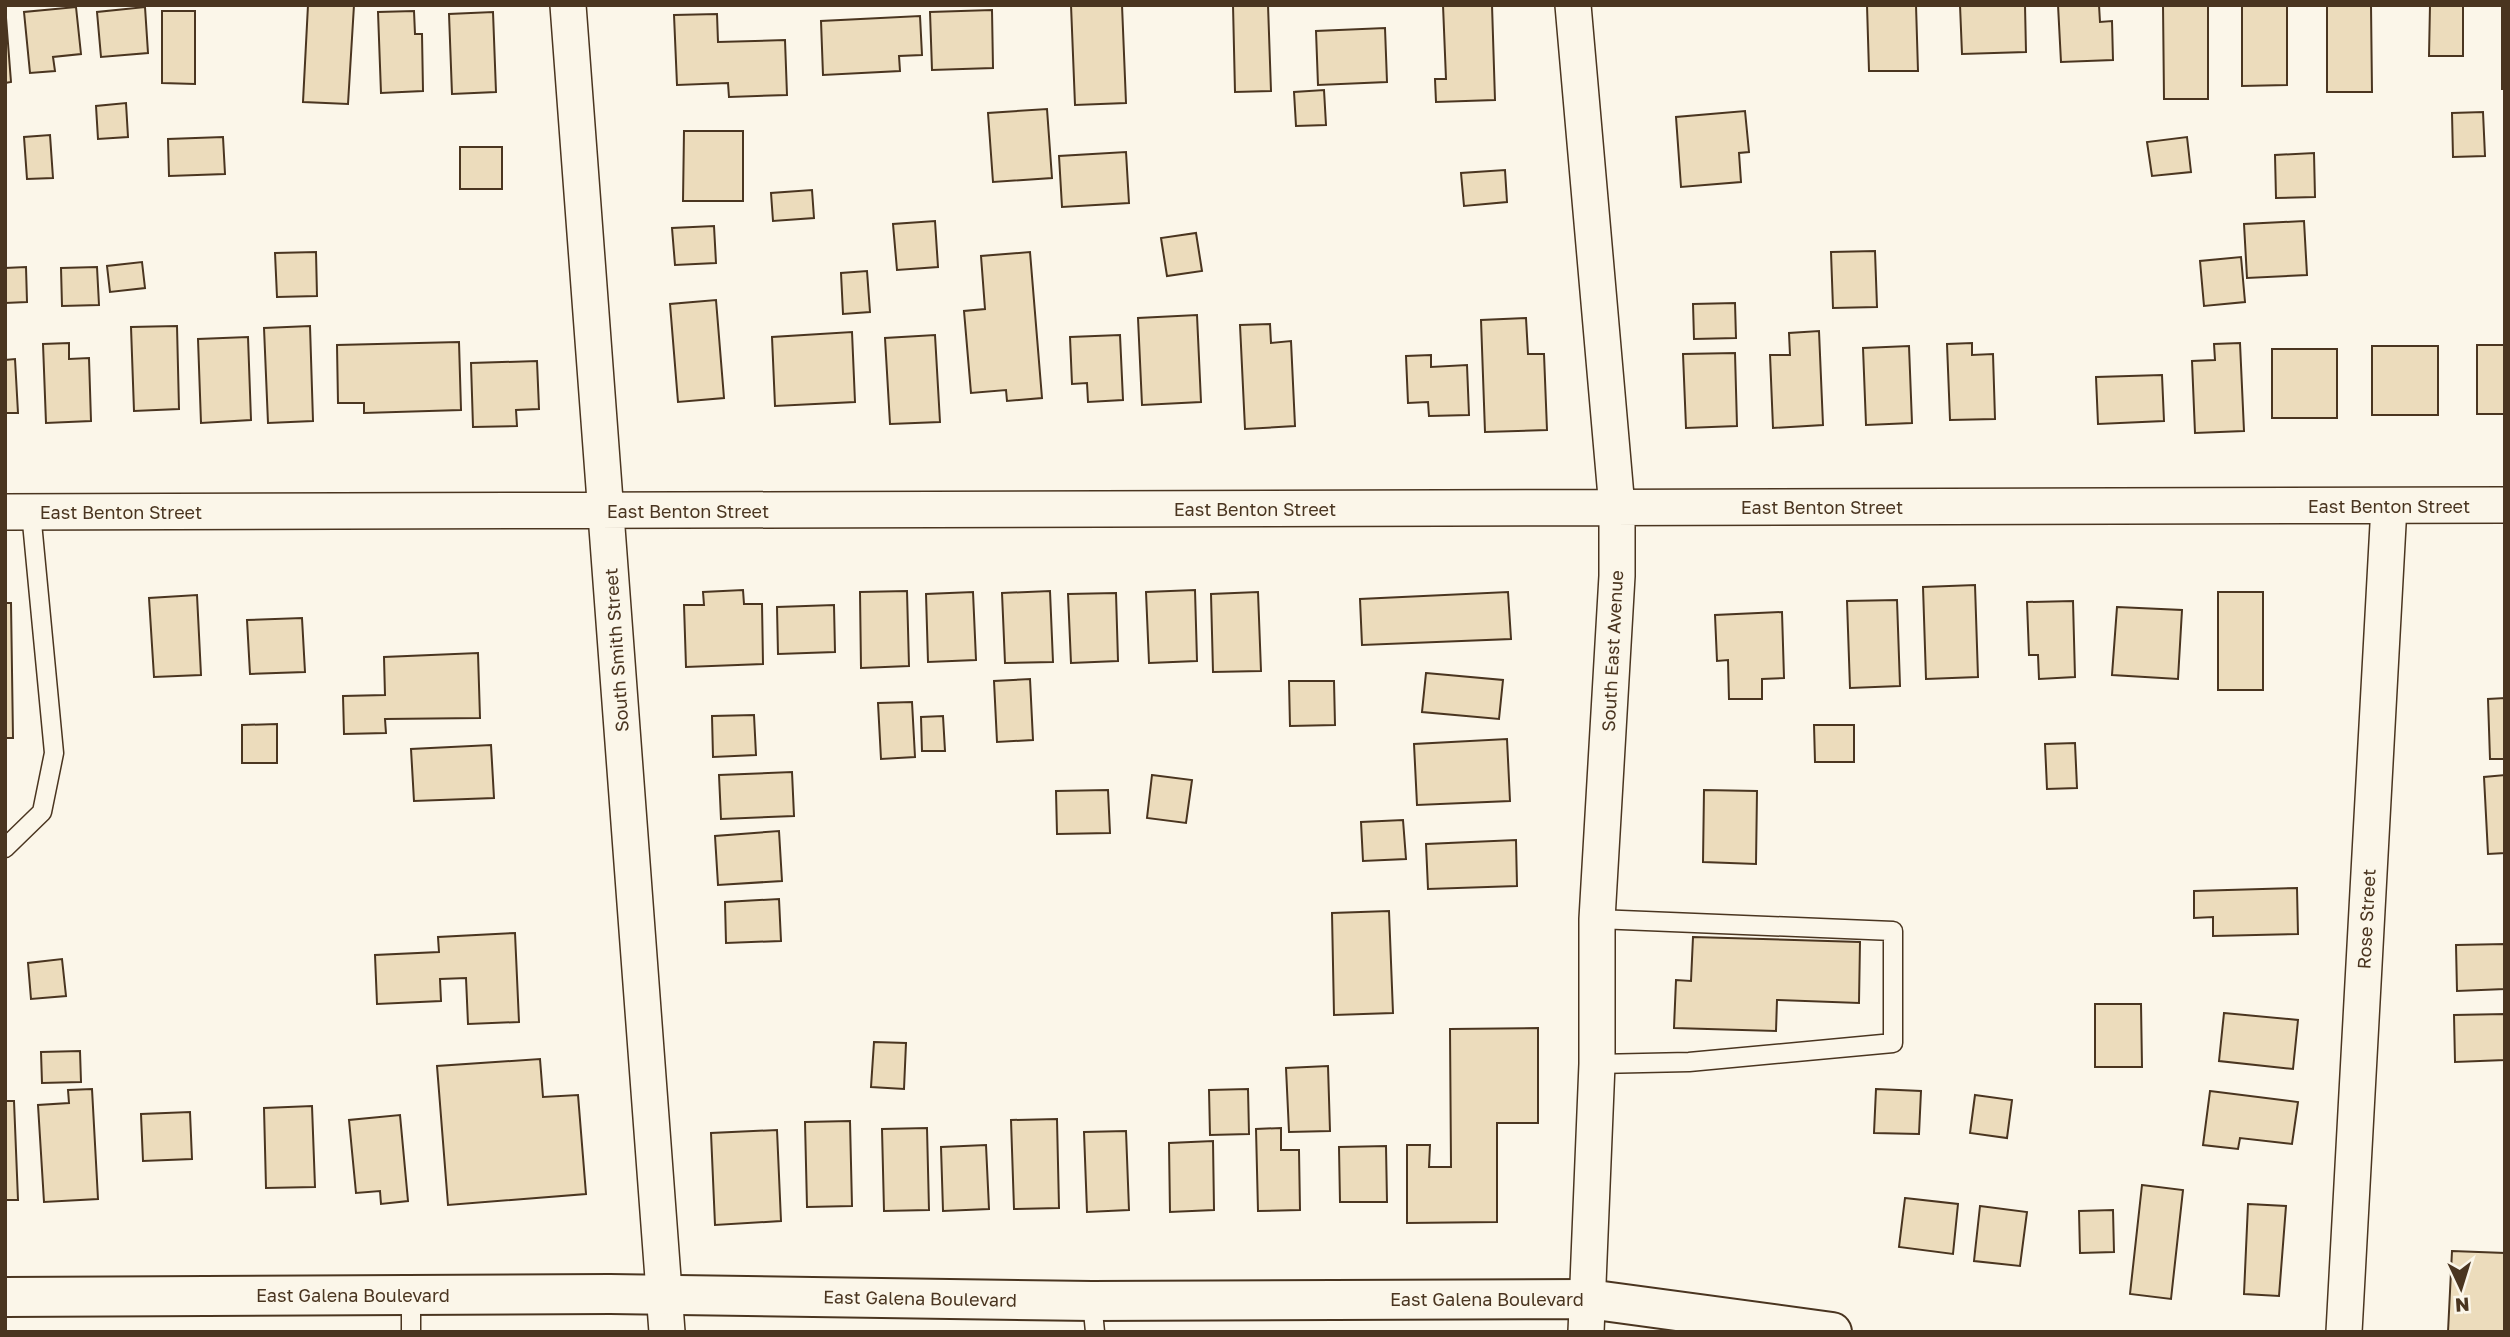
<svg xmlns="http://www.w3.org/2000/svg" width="2510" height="1337" viewBox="0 0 2510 1337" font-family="'Golos Text',sans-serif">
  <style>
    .building { fill: #ecdcbc; stroke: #4a3520; stroke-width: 2 }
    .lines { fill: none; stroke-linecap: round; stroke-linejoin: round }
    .service-casing { stroke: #4a3520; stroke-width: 21 }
    .minor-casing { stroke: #4a3520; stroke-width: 38 }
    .primary-casing { stroke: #4a3520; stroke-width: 42 }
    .service { stroke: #fbf6e9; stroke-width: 18 }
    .minor { stroke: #fbf6e9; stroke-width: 35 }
    .primary { stroke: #fbf6e9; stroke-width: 38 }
    .labels { text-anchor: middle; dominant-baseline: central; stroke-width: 5; stroke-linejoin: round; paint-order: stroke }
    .street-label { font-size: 18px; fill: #4a3520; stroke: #fbf6e9 }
  </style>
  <rect width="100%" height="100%" fill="#fbf6e9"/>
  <path class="building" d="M 5,5 L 11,82 L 5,83 Z
    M 308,5 L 354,5 L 348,104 L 303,102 Z
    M 1071,5 L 1122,5 L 1126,103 L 1075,105 Z
    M 1233,5 L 1268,5 L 1271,91 L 1235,92 Z
    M 1443,5 L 1492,5 L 1495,100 L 1436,102 L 1435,79 L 1446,79 Z
    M 1867,5 L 1916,5 L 1918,71 L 1869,71 Z
    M 1960,5 L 2025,5 L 2026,52 L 1962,54 Z
    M 2058,5 L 2099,5 L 2100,22 L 2112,21 L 2113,60 L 2061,62 Z
    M 2163,5 L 2208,5 L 2208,99 L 2164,99 Z
    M 2242,5 L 2287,5 L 2287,85 L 2242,86 Z
    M 2327,5 L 2371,5 L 2372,92 L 2327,92 Z
    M 2430,5 L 2463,5 L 2463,56 L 2429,56 Z
    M 2502,5 L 2505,5 L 2505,89 L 2502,89 Z
    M 76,7 L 81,54 L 53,57 L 55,71 L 30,73 L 24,12 Z
    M 145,7 L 148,53 L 101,57 L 97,12 Z
    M 992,10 L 993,68 L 932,70 L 930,12 Z
    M 162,11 L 195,11 L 195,84 L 162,83 Z
    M 414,11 L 415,34 L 422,34 L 423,91 L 381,93 L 378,12 Z
    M 493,12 L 496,92 L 452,94 L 449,14 Z
    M 717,14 L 718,42 L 785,40 L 787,95 L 729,97 L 728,83 L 677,85 L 674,15 Z
    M 920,16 L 922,55 L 899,56 L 900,71 L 823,75 L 821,21 Z
    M 1385,28 L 1387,82 L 1318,85 L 1316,31 Z
    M 1324,90 L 1326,125 L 1296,126 L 1294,92 Z
    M 126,103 L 128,137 L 98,139 L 96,106 Z
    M 1047,109 L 1052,178 L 993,182 L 988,113 Z
    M 1745,111 L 1749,152 L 1739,153 L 1741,182 L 1681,187 L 1676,117 Z
    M 2483,112 L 2485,156 L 2453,157 L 2452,113 Z
    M 684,131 L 743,131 L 743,201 L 683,201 Z
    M 50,135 L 53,178 L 27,179 L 24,137 Z
    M 223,137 L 225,174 L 169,176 L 168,139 Z
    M 2187,137 L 2191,172 L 2152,176 L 2147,142 Z
    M 460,147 L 502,147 L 502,189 L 460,189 Z
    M 1126,152 L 1129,203 L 1062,207 L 1059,156 Z
    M 2314,153 L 2315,197 L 2276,198 L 2275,155 Z
    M 1505,170 L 1507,202 L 1464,206 L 1461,173 Z
    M 812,190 L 814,218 L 773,221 L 771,193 Z
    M 935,221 L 938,267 L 897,270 L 893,224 Z
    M 2304,221 L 2307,275 L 2247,278 L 2244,224 Z
    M 714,226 L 716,263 L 675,265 L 672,228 Z
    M 1196,233 L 1202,271 L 1167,276 L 1161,238 Z
    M 1875,251 L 1877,307 L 1833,308 L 1831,252 Z
    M 316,252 L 317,296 L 277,297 L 275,253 Z
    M 1030,252 L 1042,398 L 1007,401 L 1006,390 L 971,393 L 964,311 L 985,309 L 981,256 Z
    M 2241,257 L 2245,302 L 2204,306 L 2200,261 Z
    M 142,262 L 145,288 L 110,292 L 107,266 Z
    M 26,267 L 27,302 L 5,303 L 5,268 Z
    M 97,267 L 99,305 L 62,306 L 61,268 Z
    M 867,271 L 870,312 L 843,314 L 841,273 Z
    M 716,300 L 724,398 L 678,402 L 670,304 Z
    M 1735,303 L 1736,338 L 1694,339 L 1693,304 Z
    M 1197,315 L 1201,402 L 1142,405 L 1138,318 Z
    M 1526,318 L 1528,354 L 1544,354 L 1547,430 L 1485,432 L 1481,320 Z
    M 1270,324 L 1271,343 L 1291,341 L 1295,426 L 1245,429 L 1240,325 Z
    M 177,326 L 179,409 L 134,411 L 131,327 Z
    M 310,326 L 313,421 L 268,423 L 264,328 Z
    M 1819,331 L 1823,425 L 1773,428 L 1770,355 L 1790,355 L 1789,333 Z
    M 852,332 L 855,402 L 775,406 L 772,337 Z
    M 935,335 L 940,422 L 890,424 L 885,338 Z
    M 1120,335 L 1123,400 L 1088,402 L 1087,383 L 1072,384 L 1070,337 Z
    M 248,337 L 251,420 L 201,423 L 198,339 Z
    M 459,342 L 461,410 L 364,413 L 364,403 L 338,403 L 337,345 Z
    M 69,343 L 69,359 L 89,358 L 91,421 L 46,423 L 43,344 Z
    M 1972,343 L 1972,355 L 1993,354 L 1995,419 L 1950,420 L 1947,344 Z
    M 2240,343 L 2244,431 L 2195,433 L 2192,361 L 2215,360 L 2214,344 Z
    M 2477,345 L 2505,345 L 2505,414 L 2477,414 Z
    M 1909,346 L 1912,423 L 1866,425 L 1863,348 Z
    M 2372,346 L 2438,346 L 2438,415 L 2372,415 Z
    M 2272,349 L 2337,349 L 2337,418 L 2272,418 Z
    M 1735,353 L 1737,426 L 1686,428 L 1683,354 Z
    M 1431,355 L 1431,367 L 1467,365 L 1469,415 L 1429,416 L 1428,402 L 1408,403 L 1406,356 Z
    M 15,359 L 18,413 L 5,413 L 5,360 Z
    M 537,361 L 539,409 L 516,410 L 517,426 L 473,427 L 471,363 Z
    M 2162,375 L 2164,421 L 2098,424 L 2096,377 Z
    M 1975,585 L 1978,677 L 1926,679 L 1923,587 Z
    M 743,590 L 744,604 L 762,604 L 763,664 L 686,667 L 684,605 L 704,605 L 703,592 Z
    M 1195,590 L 1197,661 L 1149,663 L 1146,592 Z
    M 907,591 L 909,666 L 861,668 L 860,592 Z
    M 1050,591 L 1053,662 L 1005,663 L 1002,593 Z
    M 973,592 L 976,660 L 928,662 L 926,594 Z
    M 1258,592 L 1261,671 L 1213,672 L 1211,594 Z
    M 1508,592 L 1511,639 L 1362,645 L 1360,599 Z
    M 2218,592 L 2263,592 L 2263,690 L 2218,690 Z
    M 1116,593 L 1118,661 L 1071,663 L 1068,594 Z
    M 197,595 L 201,675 L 154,677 L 149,598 Z
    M 1897,600 L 1900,686 L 1850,688 L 1847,601 Z
    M 2073,601 L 2075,677 L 2039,679 L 2038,655 L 2029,655 L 2027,602 Z
    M 5,603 L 11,603 L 13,738 L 5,738 Z
    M 834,605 L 835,652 L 778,654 L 777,607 Z
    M 2117,607 L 2182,610 L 2178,679 L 2112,675 Z
    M 1782,612 L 1784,678 L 1762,679 L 1762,699 L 1729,699 L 1728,660 L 1717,661 L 1715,615 Z
    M 302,618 L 305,672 L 250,674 L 247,620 Z
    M 478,653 L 480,718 L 385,719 L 386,733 L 344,734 L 343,696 L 385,695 L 384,657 Z
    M 1426,673 L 1503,680 L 1499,719 L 1422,712 Z
    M 1030,679 L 1033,740 L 997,742 L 994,681 Z
    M 1289,681 L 1334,681 L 1335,725 L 1290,726 Z
    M 2505,698 L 2505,759 L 2490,759 L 2488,699 Z
    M 912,702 L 915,757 L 881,759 L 878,703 Z
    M 754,715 L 756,755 L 713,757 L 712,716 Z
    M 943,716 L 945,751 L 922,751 L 921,717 Z
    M 277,724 L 277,763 L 242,763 L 242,725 Z
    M 1814,725 L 1854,725 L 1854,762 L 1815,762 Z
    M 1507,739 L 1510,801 L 1417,805 L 1414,744 Z
    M 2075,743 L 2077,788 L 2047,789 L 2045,744 Z
    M 491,745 L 494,798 L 414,801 L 411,749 Z
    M 792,772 L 794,816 L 721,819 L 719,775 Z
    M 1152,775 L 1192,780 L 1186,823 L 1147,818 Z
    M 2505,775 L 2505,853 L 2488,854 L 2484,777 Z
    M 1108,790 L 1110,833 L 1057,834 L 1056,791 Z
    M 1704,790 L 1757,791 L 1756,864 L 1703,862 Z
    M 1403,820 L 1406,859 L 1363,861 L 1361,822 Z
    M 779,831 L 782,881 L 718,885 L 715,836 Z
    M 1516,840 L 1517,886 L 1428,889 L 1426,844 Z
    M 2297,888 L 2298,934 L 2213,936 L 2213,917 L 2194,918 L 2194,891 Z
    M 779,899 L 781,941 L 726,943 L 725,902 Z
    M 1389,911 L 1393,1013 L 1334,1015 L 1332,913 Z
    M 515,933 L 519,1022 L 468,1024 L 466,978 L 440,979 L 441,1001 L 377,1004 L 375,955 L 439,952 L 438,937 Z
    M 1693,937 L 1860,942 L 1859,1003 L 1777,1000 L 1776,1031 L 1674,1028 L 1676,980 L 1691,981 Z
    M 2505,944 L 2505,989 L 2457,991 L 2456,945 Z
    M 62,959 L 66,996 L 31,999 L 28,963 Z
    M 2095,1004 L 2141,1004 L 2142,1067 L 2095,1067 Z
    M 2224,1013 L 2298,1020 L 2293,1069 L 2219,1061 Z
    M 2505,1014 L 2505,1060 L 2455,1062 L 2454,1015 Z
    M 1538,1028 L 1538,1123 L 1497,1123 L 1497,1222 L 1407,1223 L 1407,1145 L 1430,1145 L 1429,1167 L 1451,1167 L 1450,1029 Z
    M 874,1042 L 906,1043 L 904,1089 L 871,1087 Z
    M 80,1051 L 81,1082 L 42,1083 L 41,1052 Z
    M 540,1059 L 543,1097 L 578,1095 L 586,1194 L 448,1205 L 437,1066 Z
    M 1328,1066 L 1330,1131 L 1289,1132 L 1286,1068 Z
    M 92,1089 L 98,1199 L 44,1202 L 38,1105 L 69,1103 L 68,1090 Z
    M 1248,1089 L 1249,1134 L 1210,1135 L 1209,1090 Z
    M 1876,1089 L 1921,1091 L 1919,1134 L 1874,1133 Z
    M 2210,1091 L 2298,1102 L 2292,1144 L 2240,1138 L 2238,1149 L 2203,1145 Z
    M 1975,1095 L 2012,1100 L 2007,1138 L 1970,1133 Z
    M 5,1101 L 14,1101 L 18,1200 L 5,1200 Z
    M 312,1106 L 315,1187 L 266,1188 L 264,1108 Z
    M 190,1112 L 192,1159 L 143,1161 L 141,1114 Z
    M 400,1115 L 408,1201 L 381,1204 L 380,1191 L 356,1193 L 349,1120 Z
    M 1057,1119 L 1059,1208 L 1014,1209 L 1011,1120 Z
    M 850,1121 L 852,1206 L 807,1207 L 805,1122 Z
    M 927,1128 L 929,1210 L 884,1211 L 882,1129 Z
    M 1281,1128 L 1281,1150 L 1299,1150 L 1300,1210 L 1258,1211 L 1256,1129 Z
    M 777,1130 L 781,1221 L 715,1225 L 711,1133 Z
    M 1126,1131 L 1129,1210 L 1087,1212 L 1084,1132 Z
    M 1213,1141 L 1214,1210 L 1170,1212 L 1169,1143 Z
    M 986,1145 L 989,1209 L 943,1211 L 941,1147 Z
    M 1386,1146 L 1387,1202 L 1340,1202 L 1339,1147 Z
    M 2142,1185 L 2183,1190 L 2171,1299 L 2130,1294 Z
    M 1905,1198 L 1958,1204 L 1953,1254 L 1899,1247 Z
    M 2248,1204 L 2286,1206 L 2279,1296 L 2244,1294 Z
    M 1980,1206 L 2027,1212 L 2020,1266 L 1974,1261 Z
    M 2113,1210 L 2114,1252 L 2080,1253 L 2079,1211 Z
    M 2452,1251 L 2505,1253 L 2505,1332 L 2448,1332 Z"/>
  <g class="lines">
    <g class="service-casing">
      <path id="service" d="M 5,848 L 42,812 L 54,753 L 31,512
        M 1597,1064 L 1689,1062 L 1893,1043 L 1893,931 L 1597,919
        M 1092,1301 L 1095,1332
        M 411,1332 L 411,1295"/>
    </g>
    <g class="minor-casing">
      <path id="minor" d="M 568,5 L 667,1332
        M 1573,5 L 1617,508 L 1617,576 L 1597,919 L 1597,1064 L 1586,1332
        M 5,512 L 2505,505
        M 2344,1332 L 2389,506"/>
    </g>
    <g class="primary-casing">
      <path id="primary" d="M 5,1297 L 610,1294 L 1092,1301 L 1588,1299 L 1832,1332"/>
    </g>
    <use href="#service" class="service"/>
    <use href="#minor" class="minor"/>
    <use href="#primary" class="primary"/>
  </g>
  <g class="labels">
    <g class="street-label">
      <text x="2389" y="506">East Benton Street</text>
      <text x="1822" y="507">East Benton Street</text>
      <text x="1255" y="509">East Benton Street</text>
      <text x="688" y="511">East Benton Street</text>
      <text x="121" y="512">East Benton Street</text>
      <text transform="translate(616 650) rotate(-94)">South Smith Street</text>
      <text transform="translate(1612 651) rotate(-87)">South East Avenue</text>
      <text transform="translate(2366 919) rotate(-87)">Rose Street</text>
      <text x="353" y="1295">East Galena Boulevard</text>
      <text transform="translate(920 1298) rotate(1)">East Galena Boulevard</text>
      <text x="1487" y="1299">East Galena Boulevard</text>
    </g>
  </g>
  <rect width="2510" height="1337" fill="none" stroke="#4a3520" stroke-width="14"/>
  <g transform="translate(2461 1288) rotate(176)" stroke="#fbf6e9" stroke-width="5" paint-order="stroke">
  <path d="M0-5L12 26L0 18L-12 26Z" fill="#4a3520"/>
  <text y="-10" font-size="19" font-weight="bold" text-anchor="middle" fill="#4a3520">N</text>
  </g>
</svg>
